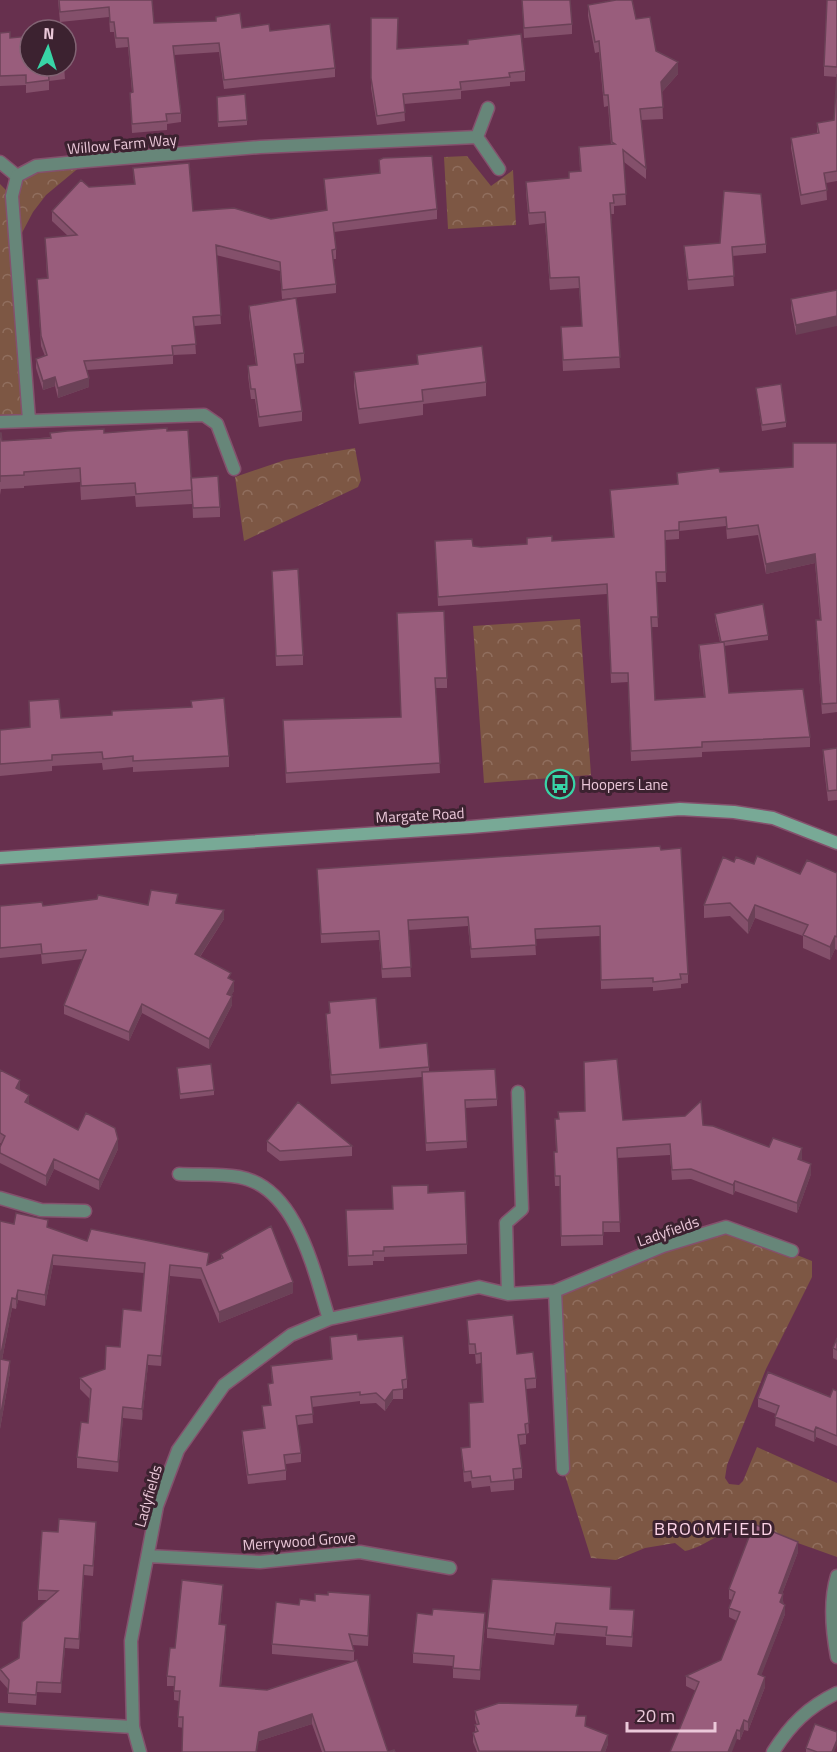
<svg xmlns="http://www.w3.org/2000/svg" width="837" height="1752" viewBox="0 0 837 1752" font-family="'Titillium Web',sans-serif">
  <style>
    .park { fill: url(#park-crowns) }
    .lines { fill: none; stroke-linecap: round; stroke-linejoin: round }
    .lane-casing { stroke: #84516d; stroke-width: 15 }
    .street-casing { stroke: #84516d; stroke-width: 15 }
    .secondary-casing { stroke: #84516d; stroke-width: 15 }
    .lane { stroke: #678679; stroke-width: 12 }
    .street { stroke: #678679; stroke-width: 12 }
    .secondary { stroke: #78a996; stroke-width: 12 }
    .wall { fill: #84506b }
    .shaded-wall { fill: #6b4157 }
    .building { fill: #995d7c; stroke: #6b4157; stroke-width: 1.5 }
    .labels { text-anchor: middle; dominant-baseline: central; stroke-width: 6; stroke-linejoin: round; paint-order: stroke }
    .street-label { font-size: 15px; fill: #ebc8d9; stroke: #3c2230 }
    .poi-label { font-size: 15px; fill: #ebc8d9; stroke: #3c2230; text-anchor: start }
    .quarter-label { font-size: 18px; letter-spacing: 1.5px; fill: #fed4e8; stroke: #3c2230 }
  </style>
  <defs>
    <pattern id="park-crowns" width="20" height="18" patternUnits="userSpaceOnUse" patternTransform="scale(1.5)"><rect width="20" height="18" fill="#7d5744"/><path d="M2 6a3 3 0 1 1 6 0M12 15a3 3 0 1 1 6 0" fill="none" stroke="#906e5e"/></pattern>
  </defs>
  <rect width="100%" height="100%" fill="#67304e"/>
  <path class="park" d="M 467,156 L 491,186 L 513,170 L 516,225 L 448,229 L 444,157 Z
    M 87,161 L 46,195 L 33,212 L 15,246 L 29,420 L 0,422 L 0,184 L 12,196 L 17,176 L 36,166 Z
    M 355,448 L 361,480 L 358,487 L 244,541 L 235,477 L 285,460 Z
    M 580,619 L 591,775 L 484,783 L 473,626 Z
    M 726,1227 L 812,1261 L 812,1277 L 766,1369 L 727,1465 L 725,1478 L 729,1484 L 739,1485 L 743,1481 L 757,1447 L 837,1483 L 837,1557 L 747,1525 C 723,1528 708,1546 685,1551 L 675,1543 L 645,1548 L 616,1560 L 591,1558 L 563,1469 L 555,1291 Z"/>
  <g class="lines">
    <g class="lane-casing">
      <path id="lane" d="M 0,162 L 17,176
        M 0,1198 L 41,1210 L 85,1211
        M 0,1719 L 133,1727"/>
    </g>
    <g class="street-casing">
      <path id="street" d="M 488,108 L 477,137 L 499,169
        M 29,420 L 12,196 L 17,176 L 36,166 L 87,161 L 260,147 L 477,137
        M 0,422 L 204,415 L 217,424 L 234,469
        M 179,1174 C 198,1175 220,1174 239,1177 C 297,1187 314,1272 329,1319
        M 555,1291 L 563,1469
        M 508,1294 L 506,1223 L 522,1209 L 518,1092
        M 148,1556 L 260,1562 L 360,1552 L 450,1568
        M 837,1576 C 829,1602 832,1631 837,1657
        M 140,1752 L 133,1727 L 131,1641 L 157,1506 L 178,1450 L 224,1385 L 291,1335 L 329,1319 L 479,1287 L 508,1294 L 555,1291 L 663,1246 L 726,1227 L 792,1251
        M 773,1752 C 790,1725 808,1707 837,1693"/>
    </g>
    <g class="secondary-casing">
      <path id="secondary" d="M 0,858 L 471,827 L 680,809 L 734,812 L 773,818 L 837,843"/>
    </g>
    <use href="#lane" class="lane"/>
    <use href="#street" class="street"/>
    <use href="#secondary" class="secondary"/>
  </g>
  <path class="wall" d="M 58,0 L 152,0 L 154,23 L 216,21 L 216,17 L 242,28 L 270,31 L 335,68 L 335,77 L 224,89 L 219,52 L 174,55 L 181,113 L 181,122 L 167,124 L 167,130 L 132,133 L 130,93 L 132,92 L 128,47 L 116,48 L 114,32 L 110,32 L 109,17 L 60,22 Z
    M 522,0 L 572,24 L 572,34 L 524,38 Z
    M 837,0 L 837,181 L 826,183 L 827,200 L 801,205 L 791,148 L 791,138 L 817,133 L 817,123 L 834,120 L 837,77 L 824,76 L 824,66 Z
    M 588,5 L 636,19 L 656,51 L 678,74 L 662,92 L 663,119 L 641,120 L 646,168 L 646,179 L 624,162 L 626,205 L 614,206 L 614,214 L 611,214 L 620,368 L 563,371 L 561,327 L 582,326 L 579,288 L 550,290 L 545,223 L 529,225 L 526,193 L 526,182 L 569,178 L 569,172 L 580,171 L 579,147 L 611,145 L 608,106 L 604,107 L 599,52 L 595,53 L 588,16 Z
    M 371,18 L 398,49 L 525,71 L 525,81 L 510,82 L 510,86 L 461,91 L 461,99 L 404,104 L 405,121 L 377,125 L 371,88 Z
    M 0,33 L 64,66 L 65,79 L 49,81 L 49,90 L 26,93 L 26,85 L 0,86 Z
    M 217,102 L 247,120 L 247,125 L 218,127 Z
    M 379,160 L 437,209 L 437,219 L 334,232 L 336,249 L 336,259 L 333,259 L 336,284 L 336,293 L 282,299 L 280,271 L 216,255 L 221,324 L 194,326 L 196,354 L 173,355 L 173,364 L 87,370 L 89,387 L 58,398 L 55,386 L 43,390 L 36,368 L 36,359 L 45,356 L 41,346 L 37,279 L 47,278 L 45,238 L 68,236 L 52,221 L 52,211 L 89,187 L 134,184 L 133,168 L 193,211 L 271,219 L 327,210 L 324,179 L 379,173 Z
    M 766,244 L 766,253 L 732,256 L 734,286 L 688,290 L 684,246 Z
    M 837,290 L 796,335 L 791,309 L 791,299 Z
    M 249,306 L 304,353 L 304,363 L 295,364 L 302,411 L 302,421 L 259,427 L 255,399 L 251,399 L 248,376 L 248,366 L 256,365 L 249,316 Z
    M 417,355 L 486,382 L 486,396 L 423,404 L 423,415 L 359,424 L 354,387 L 354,372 L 417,364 Z
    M 756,388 L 786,422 L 786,427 L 762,431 Z
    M 167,431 L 191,486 L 220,507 L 220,517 L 193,518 L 192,491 L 192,504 L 136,507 L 135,496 L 81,500 L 80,482 L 24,486 L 24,488 L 1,489 L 0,495 L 0,433 L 2,441 L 104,433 Z
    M 837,443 L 837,712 L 822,714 L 816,630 L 816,620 L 820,620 L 815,563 L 766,574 L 758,535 L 727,539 L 726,526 L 679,531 L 679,539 L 665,540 L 666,582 L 656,582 L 658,627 L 651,627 L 655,700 L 704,697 L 699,654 L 699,645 L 720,642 L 715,620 L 715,614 L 768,635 L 768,640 L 724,646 L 729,693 L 810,737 L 810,747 L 702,752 L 702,757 L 631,761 L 628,682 L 611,683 L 607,594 L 438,606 L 435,541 L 481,547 L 527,544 L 527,538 L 552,541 L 613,537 L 610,490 L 677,484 L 677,473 L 720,472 L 793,467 Z
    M 272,571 L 303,655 L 303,665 L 276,666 Z
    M 397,623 L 447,678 L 447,688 L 435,688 L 440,773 L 286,783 L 283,720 L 401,717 Z
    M 29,701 L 61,718 L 112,715 L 191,707 L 191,701 L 229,756 L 229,767 L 133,772 L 133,767 L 103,770 L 102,763 L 52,766 L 52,771 L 0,776 L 0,730 L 30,727 Z
    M 837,748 L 837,800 L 828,801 L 823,760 L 823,750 Z
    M 661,850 L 688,974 L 688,983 L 681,984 L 681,988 L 653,991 L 653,987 L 601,989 L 600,936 L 535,939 L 536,955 L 471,958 L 468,926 L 408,930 L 411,977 L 382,978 L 379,940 L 321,943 L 317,869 Z
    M 734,862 L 754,864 L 800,874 L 837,873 L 837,950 L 835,949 L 830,960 L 803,948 L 803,936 L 755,918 L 748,934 L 730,916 L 704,918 L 704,905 Z
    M 178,903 L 224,919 L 200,957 L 231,980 L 234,991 L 231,995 L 232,1005 L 209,1049 L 142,1013 L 129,1041 L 64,1014 L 64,1005 L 82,959 L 42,964 L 41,954 L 0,958 L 0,906 L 148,905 Z
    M 329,1002 L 380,1048 L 429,1067 L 429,1072 L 497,1099 L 497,1106 L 465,1108 L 467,1148 L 426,1151 L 422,1077 L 331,1084 L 326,1023 L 326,1014 L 329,1014 Z
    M 177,1068 L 214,1090 L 214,1095 L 180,1099 Z
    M 0,1070 L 20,1090 L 29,1104 L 78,1130 L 118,1149 L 99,1190 L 54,1169 L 46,1186 L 0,1163 L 0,1147 L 2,1144 L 0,1143 Z
    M 558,1112 L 623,1120 L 703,1125 L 802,1158 L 801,1160 L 811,1174 L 797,1213 L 735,1191 L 733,1195 L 691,1179 L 672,1180 L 670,1155 L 617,1158 L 620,1232 L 603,1232 L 603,1245 L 561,1246 L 560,1186 L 555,1186 L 554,1162 L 554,1152 L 556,1152 L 555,1119 L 558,1119 Z
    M 267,1141 L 352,1146 L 352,1156 L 280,1161 L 267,1151 Z
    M 428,1193 L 467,1244 L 467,1254 L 384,1257 L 384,1261 L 373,1261 L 373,1265 L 348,1266 L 346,1220 L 393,1209 Z
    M 0,1221 L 14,1224 L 48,1228 L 87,1241 L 208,1264 L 221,1259 L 221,1254 L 293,1293 L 219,1323 L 201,1279 L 170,1276 L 161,1366 L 148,1365 L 142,1420 L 123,1418 L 118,1472 L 77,1468 L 77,1457 L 88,1423 L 90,1399 L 80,1389 L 80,1378 L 105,1369 L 120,1347 L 141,1311 L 144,1273 L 53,1265 L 45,1306 L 18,1300 L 16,1309 L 12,1308 L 2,1360 L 10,1372 L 0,1429 Z
    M 467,1320 L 517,1354 L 536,1378 L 536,1388 L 526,1389 L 529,1433 L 526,1434 L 526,1444 L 519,1445 L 522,1468 L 522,1478 L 514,1479 L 514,1490 L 491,1492 L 490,1486 L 472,1488 L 471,1481 L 464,1482 L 461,1448 L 470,1447 L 482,1402 L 481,1363 L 476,1364 L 475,1354 L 469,1354 Z
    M 330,1337 L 358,1340 L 407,1379 L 407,1388 L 403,1389 L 403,1399 L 393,1399 L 385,1411 L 376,1403 L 360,1404 L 360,1401 L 312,1407 L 313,1423 L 297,1425 L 301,1453 L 301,1462 L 286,1464 L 286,1480 L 248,1484 L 242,1440 L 242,1431 L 264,1428 L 262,1406 L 270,1405 L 268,1384 L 272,1383 L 271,1366 L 331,1359 Z
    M 837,1338 L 837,1360 L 833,1358 L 833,1348 Z
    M 837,1391 L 837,1446 L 816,1437 L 814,1442 L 775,1426 L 776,1414 L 758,1407 L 758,1398 L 830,1397 Z
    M 58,1532 L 96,1532 L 93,1576 L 84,1575 L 79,1649 L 65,1648 L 61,1693 L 37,1692 L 36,1705 L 8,1703 L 8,1689 L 0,1680 L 0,1669 L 19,1658 L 47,1600 L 38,1600 L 38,1590 Z
    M 798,1552 L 782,1594 L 785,1614 L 761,1675 L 765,1687 L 748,1731 L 744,1730 L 740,1740 L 737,1739 L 696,1691 L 686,1686 L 686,1676 L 721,1660 L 737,1621 L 729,1617 L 729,1608 L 732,1600 L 729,1599 L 729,1589 Z
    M 223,1594 L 220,1625 L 226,1635 L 221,1686 L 267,1690 L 353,1661 L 272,1654 L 272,1644 L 299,1605 L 370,1605 L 368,1646 L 352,1645 L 354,1651 L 354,1661 L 388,1752 L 395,1752 L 322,1752 L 312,1724 L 259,1741 L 178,1727 L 179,1701 L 174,1700 L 174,1686 L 167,1686 L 167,1676 L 175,1648 Z
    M 611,1597 L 610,1609 L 634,1620 L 632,1647 L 606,1645 L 606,1637 L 556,1633 L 554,1645 L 487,1638 L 487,1628 Z
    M 485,1623 L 480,1680 L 453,1678 L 453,1666 L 413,1663 L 413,1653 Z
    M 475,1711 L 577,1716 L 586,1726 L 608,1744 L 605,1752 L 477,1752 L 473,1742 L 473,1733 L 475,1732 L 475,1725 L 477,1725 L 475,1719 Z
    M 806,1748 L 834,1752 L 806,1752 Z"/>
  <path class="shaded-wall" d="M 678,62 L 678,74 L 661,93 L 661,82 Z
    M 837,316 L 837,326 L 796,335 L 796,325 Z
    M 55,377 L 55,386 L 43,390 L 43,381 Z
    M 89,378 L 89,387 L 58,398 L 58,388 Z
    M 815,554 L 815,563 L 766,574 L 766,564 Z
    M 755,905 L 755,918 L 748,934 L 748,921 Z
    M 224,910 L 224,919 L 195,964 L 195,954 Z
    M 835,936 L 835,949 L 830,960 L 830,947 Z
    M 234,981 L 234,991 L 227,1003 L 227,994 Z
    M 232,996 L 232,1005 L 209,1049 L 209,1039 Z
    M 142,1004 L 142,1013 L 129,1041 L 129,1032 Z
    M 20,1080 L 20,1090 L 16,1088 Z
    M 29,1095 L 29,1105 L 25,1102 Z
    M 118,1139 L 118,1149 L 99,1190 L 99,1180 Z
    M 802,1148 L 802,1158 L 798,1169 L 798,1159 Z
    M 54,1159 L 54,1169 L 46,1186 L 46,1176 Z
    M 811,1164 L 811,1174 L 797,1213 L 797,1203 Z
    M 735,1181 L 735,1191 L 733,1195 L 733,1185 Z
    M 53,1255 L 53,1265 L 45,1306 L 45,1295 Z
    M 170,1265 L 170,1276 L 161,1366 L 161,1356 Z
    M 293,1282 L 293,1293 L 219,1323 L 219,1312 Z
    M 18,1290 L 18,1300 L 16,1309 L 16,1299 Z
    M 12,1298 L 12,1308 L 0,1370 L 0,1359 Z
    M 148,1355 L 148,1365 L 142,1420 L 142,1409 Z
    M 10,1361 L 10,1372 L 0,1429 L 0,1419 Z
    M 393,1390 L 393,1399 L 385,1411 L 385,1401 Z
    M 123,1407 L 123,1418 L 118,1472 L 118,1462 Z
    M 816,1427 L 816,1437 L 814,1442 L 814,1432 Z
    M 798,1542 L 798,1552 L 779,1602 L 779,1593 Z
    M 84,1565 L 84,1575 L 79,1649 L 79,1639 Z
    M 223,1585 L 223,1594 L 219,1634 L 219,1624 Z
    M 783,1594 L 783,1604 L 780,1602 Z
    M 785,1605 L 785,1614 L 758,1684 L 758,1674 Z
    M 485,1613 L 485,1623 L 480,1680 L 480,1670 Z
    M 226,1625 L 226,1635 L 220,1695 L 220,1686 Z
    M 65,1638 L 65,1648 L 61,1693 L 61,1683 Z
    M 765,1677 L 765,1687 L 748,1731 L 748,1722 Z
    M 312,1714 L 312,1724 L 259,1741 L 257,1752 L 256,1752 L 259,1732 Z
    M 744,1720 L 744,1730 L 740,1740 L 740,1731 Z
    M 737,1730 L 737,1739 L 732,1752 L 728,1752 Z
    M 608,1735 L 608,1744 L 605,1752 L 601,1752 Z
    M 837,1740 L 837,1745 L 834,1752 L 832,1752 Z"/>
  <path class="building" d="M 59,0 L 152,0 L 154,23 L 216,21 L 216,17 L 240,13 L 242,28 L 269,24 L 270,31 L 330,24 L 335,68 L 224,80 L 219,43 L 173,46 L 181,113 L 166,114 L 167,121 L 132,124 L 130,93 L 133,92 L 128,38 L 116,38 L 114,22 L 110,22 L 109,7 L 60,12 Z
    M 522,0 L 570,0 L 572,24 L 524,28 Z
    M 616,0 L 632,0 L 636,19 L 650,17 L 656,51 L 678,62 L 661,82 L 663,107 L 640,109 L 646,168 L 623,150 L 626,194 L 613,195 L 614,203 L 610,203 L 620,357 L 563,360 L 561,327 L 582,326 L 579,277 L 550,278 L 545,212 L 529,213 L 526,182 L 569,178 L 569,172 L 581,171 L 579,147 L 615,144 L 612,142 L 608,95 L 604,95 L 599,41 L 595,42 L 588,5 Z
    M 827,0 L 837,0 L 837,67 L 824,66 Z
    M 371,18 L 398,18 L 397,49 L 468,44 L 468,40 L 521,34 L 525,71 L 509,73 L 510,77 L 460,82 L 461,89 L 403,94 L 405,112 L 377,116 L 371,78 Z
    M 10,32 L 10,38 L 30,36 L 30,66 L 64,66 L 65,69 L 48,71 L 49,80 L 26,83 L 26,75 L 0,76 L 0,33 Z
    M 837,74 L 837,171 L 824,173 L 827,190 L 801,195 L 791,138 L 819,133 L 817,123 L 834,120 Z
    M 245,94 L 247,120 L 218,122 L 217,97 Z
    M 432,156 L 437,209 L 333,223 L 336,249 L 332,250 L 336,284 L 282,290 L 280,262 L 216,245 L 221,315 L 193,317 L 196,344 L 172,346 L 173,355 L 84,361 L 89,378 L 58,388 L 55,377 L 43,381 L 36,359 L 47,355 L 41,336 L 37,279 L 48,278 L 45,238 L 77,235 L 52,211 L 81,180 L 89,187 L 135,184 L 133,168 L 189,163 L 193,211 L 234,208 L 271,219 L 327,210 L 324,179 L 380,173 L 379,160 L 383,158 Z
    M 724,191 L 761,194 L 766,244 L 732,247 L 734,276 L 688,280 L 684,246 L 720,243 Z
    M 837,290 L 837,316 L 796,325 L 791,299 Z
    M 296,298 L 304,353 L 294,354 L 302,411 L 259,417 L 255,389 L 251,389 L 248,366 L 257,365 L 249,306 Z
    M 482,346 L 486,382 L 422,390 L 423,401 L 359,409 L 354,372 L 418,364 L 417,355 Z
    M 781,384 L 786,422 L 762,425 L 756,388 Z
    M 167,428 L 167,431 L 188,430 L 192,490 L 136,494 L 135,483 L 81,486 L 80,468 L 24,472 L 24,475 L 0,476 L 0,482 L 0,433 L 1,433 L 2,441 L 51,438 L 50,433 L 67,431 L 104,429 L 104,433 Z
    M 793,443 L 837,443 L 837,703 L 822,704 L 816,620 L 821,620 L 815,554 L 766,564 L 758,525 L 727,529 L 726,517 L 679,522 L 679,530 L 665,531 L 666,572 L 656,572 L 658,617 L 651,617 L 655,700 L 705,697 L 699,645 L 724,642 L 729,693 L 803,689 L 810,737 L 702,742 L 702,747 L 631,751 L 628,673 L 611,673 L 607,584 L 438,597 L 435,541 L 472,539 L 473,546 L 481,547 L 527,544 L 527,538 L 552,536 L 552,541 L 614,537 L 610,490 L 678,484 L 677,473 L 719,468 L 720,472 L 793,467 Z
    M 218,476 L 220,507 L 193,508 L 191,478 Z
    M 298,569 L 303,655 L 276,656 L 272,571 Z
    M 763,604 L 768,635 L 721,642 L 715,614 Z
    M 444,611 L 447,678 L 435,678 L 440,763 L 286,773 L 283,720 L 401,717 L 397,613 Z
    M 224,698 L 229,756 L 133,761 L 133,756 L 103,759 L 102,752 L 52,755 L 52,760 L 0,764 L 0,730 L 30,727 L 29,701 L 59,699 L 61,718 L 112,715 L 112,711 L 192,707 L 191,701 Z
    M 837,748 L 837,790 L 828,791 L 823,750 Z
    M 660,846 L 661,850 L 681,848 L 688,974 L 680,974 L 681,979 L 653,982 L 653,978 L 601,980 L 600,926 L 535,929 L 536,945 L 471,949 L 468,917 L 408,920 L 411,967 L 382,969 L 379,931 L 321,934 L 317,869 Z
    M 757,856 L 800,874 L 807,860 L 837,873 L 837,937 L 835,936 L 830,947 L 803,935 L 808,925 L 755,905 L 748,921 L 730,903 L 704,905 L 723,857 L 734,862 L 736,857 L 754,864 Z
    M 151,890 L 178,894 L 176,903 L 224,910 L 195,954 L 231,973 L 228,978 L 234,981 L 227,994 L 232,996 L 209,1039 L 142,1004 L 129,1032 L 64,1005 L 86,950 L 42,954 L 41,944 L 0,948 L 0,906 L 42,902 L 43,906 L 97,899 L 98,895 L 148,905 Z
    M 376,998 L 380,1048 L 427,1043 L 429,1067 L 331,1075 L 326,1014 L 330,1013 L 329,1002 Z
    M 617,1059 L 623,1120 L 685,1116 L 701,1101 L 703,1125 L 713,1126 L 769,1147 L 773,1138 L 802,1148 L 798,1159 L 811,1164 L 797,1203 L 735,1181 L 733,1185 L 691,1169 L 672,1170 L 670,1144 L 617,1148 L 620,1222 L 603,1222 L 603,1235 L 561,1236 L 560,1176 L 555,1176 L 554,1152 L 557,1152 L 555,1119 L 559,1119 L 558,1112 L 585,1111 L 584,1062 Z
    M 211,1064 L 214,1090 L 180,1094 L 177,1068 Z
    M 495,1069 L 497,1099 L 465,1100 L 467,1141 L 426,1143 L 422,1072 Z
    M 0,1070 L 20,1080 L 16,1088 L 29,1095 L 25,1102 L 78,1130 L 86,1113 L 115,1128 L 118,1139 L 99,1180 L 54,1159 L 46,1176 L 0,1153 L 0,1147 L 5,1136 L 0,1133 Z
    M 298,1102 L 352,1146 L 280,1151 L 267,1141 Z
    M 428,1185 L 428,1193 L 465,1191 L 467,1244 L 384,1247 L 384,1251 L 373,1251 L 373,1255 L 348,1256 L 346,1210 L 393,1209 L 392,1186 Z
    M 16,1213 L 48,1220 L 47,1227 L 87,1241 L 91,1229 L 209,1253 L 207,1265 L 223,1258 L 221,1254 L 271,1226 L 293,1282 L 219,1312 L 201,1268 L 170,1265 L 161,1356 L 148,1355 L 142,1409 L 123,1407 L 118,1462 L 77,1457 L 81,1422 L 88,1423 L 91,1389 L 80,1378 L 105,1369 L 106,1346 L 120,1347 L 123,1309 L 141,1311 L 145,1263 L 53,1255 L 45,1295 L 18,1290 L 16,1299 L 12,1298 L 0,1359 L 10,1361 L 0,1419 L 0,1221 L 14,1224 Z
    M 513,1315 L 517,1354 L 533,1352 L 536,1378 L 525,1379 L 529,1423 L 525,1424 L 526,1434 L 518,1435 L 522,1468 L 513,1469 L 514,1480 L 491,1482 L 490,1476 L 472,1478 L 471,1471 L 464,1472 L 461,1448 L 470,1447 L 469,1403 L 483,1402 L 481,1353 L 476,1354 L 475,1344 L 469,1344 L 467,1320 Z
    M 357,1334 L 358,1340 L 403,1336 L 407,1379 L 402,1380 L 403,1389 L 393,1390 L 385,1401 L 376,1393 L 360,1395 L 360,1392 L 311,1397 L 313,1414 L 296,1416 L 301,1453 L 284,1455 L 286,1470 L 248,1475 L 242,1431 L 265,1428 L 262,1406 L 271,1405 L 268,1384 L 273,1383 L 271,1366 L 332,1359 L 330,1337 Z
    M 837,1338 L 837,1350 L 833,1348 Z
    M 768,1372 L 830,1397 L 833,1389 L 837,1391 L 837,1436 L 816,1427 L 814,1432 L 775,1417 L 779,1406 L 758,1398 Z
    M 59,1519 L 96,1522 L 93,1566 L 84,1565 L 79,1639 L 65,1638 L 61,1683 L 37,1682 L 36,1695 L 8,1693 L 9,1680 L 0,1669 L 19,1658 L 22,1622 L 58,1591 L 38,1590 L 42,1531 L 58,1532 Z
    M 754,1524 L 798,1542 L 779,1593 L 783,1594 L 780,1602 L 785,1605 L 758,1674 L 765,1677 L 748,1722 L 744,1720 L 740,1731 L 737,1730 L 728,1752 L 670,1752 L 699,1682 L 686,1676 L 721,1660 L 740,1612 L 729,1608 L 735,1592 L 729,1589 Z
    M 492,1579 L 611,1587 L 610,1609 L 634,1610 L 632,1637 L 606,1635 L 607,1627 L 556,1623 L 554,1635 L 487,1628 Z
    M 182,1580 L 223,1585 L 219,1624 L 226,1625 L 220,1686 L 267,1690 L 357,1660 L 388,1752 L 394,1750 L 395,1752 L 325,1752 L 312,1714 L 259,1732 L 256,1752 L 182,1752 L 183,1717 L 178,1717 L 180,1691 L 174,1691 L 175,1677 L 167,1676 L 170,1648 L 175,1648 Z
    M 328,1592 L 370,1595 L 368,1636 L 349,1634 L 354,1651 L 272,1644 L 276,1602 L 299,1605 L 300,1599 L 315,1601 L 315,1594 L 328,1595 Z
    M 433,1609 L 485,1613 L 480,1670 L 453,1668 L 454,1656 L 413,1653 L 417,1613 L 432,1615 Z
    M 499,1703 L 578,1705 L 576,1716 L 586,1716 L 585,1726 L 608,1735 L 601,1752 L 479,1751 L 473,1733 L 478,1731 L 475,1725 L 479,1724 L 475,1711 Z
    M 815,1724 L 837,1732 L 837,1740 L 832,1752 L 817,1752 L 806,1748 Z"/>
  <defs>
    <g id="bus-ring" transform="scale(1.5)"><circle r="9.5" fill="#3c2230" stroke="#38d4a6" stroke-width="1.5"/><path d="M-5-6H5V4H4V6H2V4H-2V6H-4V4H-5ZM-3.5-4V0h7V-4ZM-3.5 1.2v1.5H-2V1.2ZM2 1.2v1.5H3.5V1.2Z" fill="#38d4a6"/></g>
  </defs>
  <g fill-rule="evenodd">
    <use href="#bus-ring" x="560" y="784"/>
  </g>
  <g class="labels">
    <g class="street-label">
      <text transform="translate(122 144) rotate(-5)">Willow Farm Way</text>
      <text transform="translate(420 815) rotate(-3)">Margate Road</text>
      <text transform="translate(668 1231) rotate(-19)">Ladyfields</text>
      <text transform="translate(148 1496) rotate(-74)">Ladyfields</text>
      <text transform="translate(299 1541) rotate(-4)">Merrywood Grove</text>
    </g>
    <g class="poi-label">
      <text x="581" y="784">Hoopers Lane</text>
    </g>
    <g class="quarter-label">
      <text x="714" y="1528">BROOMFIELD</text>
    </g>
  </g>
  <g transform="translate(48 48) rotate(3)"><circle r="28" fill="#3c2230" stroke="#826474" stroke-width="1.5"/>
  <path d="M0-4.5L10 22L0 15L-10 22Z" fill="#38d4a6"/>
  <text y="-9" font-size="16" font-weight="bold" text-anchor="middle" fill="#ebc8d9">N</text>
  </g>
  <path d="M627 1722v9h88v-9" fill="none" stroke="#ebc8d9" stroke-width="3"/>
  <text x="636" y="1722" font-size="18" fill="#ebc8d9" stroke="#3c2230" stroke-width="4.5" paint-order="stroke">20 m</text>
</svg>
